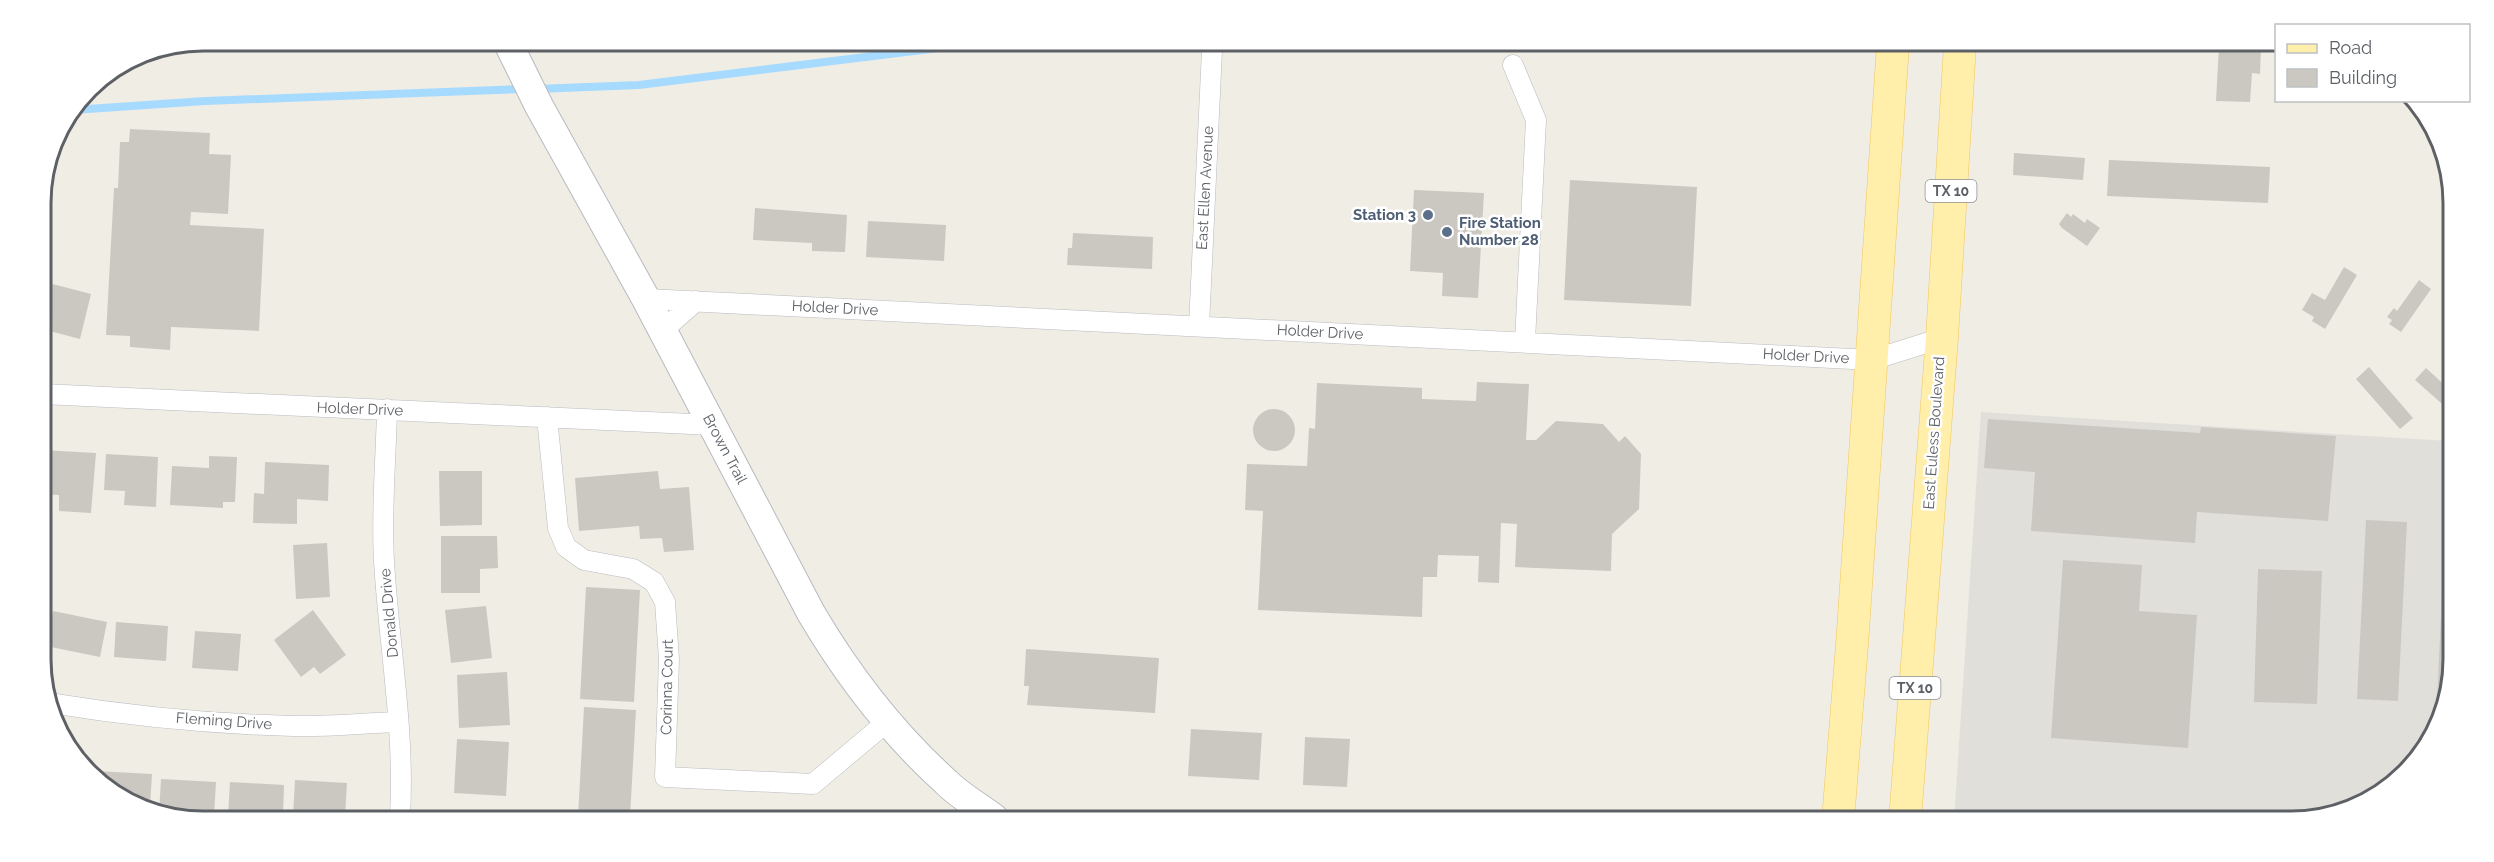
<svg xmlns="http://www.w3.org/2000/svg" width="2494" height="862" viewBox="0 0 2494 862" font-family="Raleway,sans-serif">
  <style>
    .industrial { fill: #e1dfda }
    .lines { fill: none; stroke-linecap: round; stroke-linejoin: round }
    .stream { stroke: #a6daff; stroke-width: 8 }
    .building { fill: #cbc8c2 }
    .street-casing { stroke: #b8bbbf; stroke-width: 21 }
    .secondary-casing { stroke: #b7babf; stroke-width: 30 }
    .primary-casing { stroke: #f3c55b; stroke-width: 33 }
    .street { stroke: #fff; stroke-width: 20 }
    .secondary { stroke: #fff; stroke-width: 28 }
    .primary { stroke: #ffefab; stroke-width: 32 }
    .service-dot { fill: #5c6f8a; stroke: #fff; stroke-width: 2 }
    .labels { text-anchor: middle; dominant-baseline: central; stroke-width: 5; stroke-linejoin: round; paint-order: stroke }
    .shield { fill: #fff; stroke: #8e9094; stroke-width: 1.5 }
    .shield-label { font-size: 14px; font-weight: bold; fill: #5d6166 }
    .street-label { font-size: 15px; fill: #5d6166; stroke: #fff }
    .service-label { font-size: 15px; font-weight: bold; fill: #4e5e75; stroke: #fff; text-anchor: end }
    .rim { fill: none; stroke: #5d6166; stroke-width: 3 }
  </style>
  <rect width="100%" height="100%" fill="#f0ede5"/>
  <path class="industrial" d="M 1981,412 L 2449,441 L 2448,701 L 2426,750 L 2390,788 L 2301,821 L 1954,820 Z"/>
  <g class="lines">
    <path class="stream" d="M 536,89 L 639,85 L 979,43
      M 73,110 L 205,101 L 524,89"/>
  </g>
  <path class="building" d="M 2219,46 L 2261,47 L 2260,74 L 2252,73 L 2250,102 L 2216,101 Z
    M 130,129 L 210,133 L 209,154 L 231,155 L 228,214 L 191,212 L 190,225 L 264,229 L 259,331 L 171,327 L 170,350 L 130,347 L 130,336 L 106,335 L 114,188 L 118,188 L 120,142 L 129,142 Z
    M 2014,153 L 2085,158 L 2083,180 L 2013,175 Z
    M 2109,160 L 2270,167 L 2268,203 L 2107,196 Z
    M 1570,180 L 1697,187 L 1691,306 L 1564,300 Z
    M 1414,190 L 1484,193 L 1478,298 L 1442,296 L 1443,273 L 1410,271 Z
    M 755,208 L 847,215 L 845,252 L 812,251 L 812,243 L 753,240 Z
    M 2067,213 L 2071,217 L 2073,214 L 2085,223 L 2087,219 L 2100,228 L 2087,246 L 2062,228 L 2059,224 Z
    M 868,221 L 946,225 L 944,261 L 866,257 Z
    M 1073,233 L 1153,237 L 1152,269 L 1067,265 L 1068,248 L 1072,248 Z
    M 2344,267 L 2357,275 L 2325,329 L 2312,321 L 2314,317 L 2302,310 L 2312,293 L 2325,300 Z
    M 2419,280 L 2431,289 L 2401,332 L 2389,324 L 2392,320 L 2387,317 L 2394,308 L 2397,311 Z
    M 41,281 L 91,294 L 80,339 L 42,329 Z
    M 2369,367 L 2413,418 L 2400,429 L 2356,379 Z
    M 2426,368 L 2449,389 L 2449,410 L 2415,380 Z
    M 1477,382 L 1529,384 L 1526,440 L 1536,440 L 1556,421 L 1603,424 L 1619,442 L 1625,436 L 1641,454 L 1639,509 L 1612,534 L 1611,571 L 1515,567 L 1517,524 L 1501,523 L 1499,583 L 1478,582 L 1479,556 L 1438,555 L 1437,577 L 1423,577 L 1422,617 L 1258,610 L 1263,511 L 1245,510 L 1247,464 L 1307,466 L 1309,428 L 1315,429 L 1317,383 L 1422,388 L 1422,399 L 1476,401 Z
    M1253 430a21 21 0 1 1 42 0a21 21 0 1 1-42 0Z
    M 1988,419 L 2200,433 L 2201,427 L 2336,436 L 2328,521 L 2197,512 L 2195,543 L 2031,531 L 2035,472 L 1984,468 Z
    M 42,450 L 96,453 L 91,513 L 59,511 L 59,495 L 42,494 Z
    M 106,454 L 158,457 L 156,507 L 124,505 L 125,491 L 104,490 Z
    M 209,456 L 237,457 L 235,502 L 223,502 L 223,508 L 170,505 L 172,466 L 209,468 Z
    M 265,462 L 329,465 L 328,501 L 297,499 L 297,524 L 253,523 L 254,493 L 264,494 Z
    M 439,471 L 482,471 L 482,525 L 440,526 Z
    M 658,471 L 660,489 L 689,487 L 694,550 L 664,552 L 662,538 L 640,539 L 639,526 L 579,531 L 575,478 Z
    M 2366,520 L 2407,522 L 2398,701 L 2357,699 Z
    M 2445,525 L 2449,525 L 2447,703 L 2437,703 Z
    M 441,536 L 497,536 L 498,568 L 480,569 L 480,593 L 441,593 Z
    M 327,543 L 330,597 L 296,599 L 293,545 Z
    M 2063,560 L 2142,565 L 2139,611 L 2197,615 L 2188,748 L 2051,738 Z
    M 2258,569 L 2322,571 L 2317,704 L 2254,702 Z
    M 586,587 L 640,590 L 634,702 L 580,699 Z
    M 486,606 L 492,658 L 451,663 L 445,610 Z
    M 313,610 L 346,655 L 320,674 L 314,667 L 301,677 L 274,640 Z
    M 53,611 L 107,622 L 100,657 L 46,646 Z
    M 116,622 L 168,626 L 166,661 L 114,657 Z
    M 195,631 L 241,634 L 238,671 L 192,668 Z
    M 1026,649 L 1159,658 L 1155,713 L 1027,705 L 1029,686 L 1024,686 Z
    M 507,672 L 510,725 L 459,728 L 457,675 Z
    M 584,707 L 636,710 L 630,817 L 578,817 Z
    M 1191,729 L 1262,733 L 1259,780 L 1188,776 Z
    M 1305,737 L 1350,739 L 1347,787 L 1303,785 Z
    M 457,739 L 509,742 L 506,796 L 454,793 Z
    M 96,771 L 152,774 L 150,807 L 96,775 Z
    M 161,779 L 216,782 L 214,816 L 159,813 Z
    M 295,780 L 347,783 L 345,816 L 293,816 Z
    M 230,782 L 284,785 L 283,816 L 228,816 Z
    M 457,813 L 499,815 L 499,817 L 457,817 Z"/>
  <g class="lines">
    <g class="street-casing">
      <path id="street" d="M 1513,65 L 1536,120 L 1525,341
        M 646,299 L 1872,360 L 1942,338
        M 1199,326 L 1212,50
        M 663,330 L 696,301
        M 42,394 L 713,425
        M 387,409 C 386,459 381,511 384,561 C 389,646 405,731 400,816
        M 547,417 L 558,528 L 566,547 L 584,560 L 633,569 L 654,582 L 665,602 L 669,659 L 665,777 L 813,784 L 888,721
        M 50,703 C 129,716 212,724 293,726 C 328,727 363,723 398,722"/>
    </g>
    <g class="secondary-casing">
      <path id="secondary" d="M 507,41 L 539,106 L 646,299 L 811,613 C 848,676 892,733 946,782 C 960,796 978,806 994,818"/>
    </g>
    <g class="primary-casing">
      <path id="primary" d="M 1838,820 L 1852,645 L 1893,45
        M 1905,820 L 1942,338 L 1960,45"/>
    </g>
    <use href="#street" class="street"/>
    <use href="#secondary" class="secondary"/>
    <use href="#primary" class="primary"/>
  </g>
  <g class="service-dot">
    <circle cx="1428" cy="215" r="6"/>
    <circle cx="1447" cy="232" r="6"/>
  </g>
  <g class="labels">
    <g class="shield">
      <rect x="1925.5" y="180" width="51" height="22" rx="4.5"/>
      <rect x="1889.5" y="677" width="51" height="22" rx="4.5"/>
    </g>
    <g class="shield-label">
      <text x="1951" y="191">TX 10</text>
      <text x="1915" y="688">TX 10</text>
    </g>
    <g class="street-label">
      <text transform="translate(1205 188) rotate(-87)">East Ellen Avenue</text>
      <text transform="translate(835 308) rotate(3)">Holder Drive</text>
      <text transform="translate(1320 332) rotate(3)">Holder Drive</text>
      <text transform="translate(1806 356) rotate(3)">Holder Drive</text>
      <text transform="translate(360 409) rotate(2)">Holder Drive</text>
      <text transform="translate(1934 433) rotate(-86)">East Euless Boulevard</text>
      <text transform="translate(725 449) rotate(62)">Brown Trail</text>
      <text transform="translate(389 613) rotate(-95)">Donald Drive</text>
      <text transform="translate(667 687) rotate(-89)">Corinna Court</text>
      <text transform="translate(224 721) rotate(4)">Fleming Drive</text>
    </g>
    <g class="service-label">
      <text x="1416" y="215">Station 3</text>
      <text x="1459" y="223" text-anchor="start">Fire Station<tspan x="1459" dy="17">Number 28</tspan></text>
    </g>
  </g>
  <path d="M0 0H2494V862H0ZM203 51H2291A152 152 0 0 1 2443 203V659A152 152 0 0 1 2291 811H203A152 152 0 0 1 51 659V203A152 152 0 0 1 203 51Z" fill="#fff" fill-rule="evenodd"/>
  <path class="rim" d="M203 51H2291A152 152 0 0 1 2443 203V659A152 152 0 0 1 2291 811H203A152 152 0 0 1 51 659V203A152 152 0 0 1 203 51Z"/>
  <rect x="2275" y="24" width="195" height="78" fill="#ffffff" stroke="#bec0c2" stroke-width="1.5"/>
  <rect x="2287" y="44" width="30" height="9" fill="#ffefab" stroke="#bec0c2" stroke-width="1.5"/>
  <text x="2329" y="54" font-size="18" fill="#5d6166">Road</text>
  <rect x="2287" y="69" width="30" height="18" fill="#cbc8c2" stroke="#bec0c2" stroke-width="1.5"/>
  <text x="2329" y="84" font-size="18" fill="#5d6166">Building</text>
</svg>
